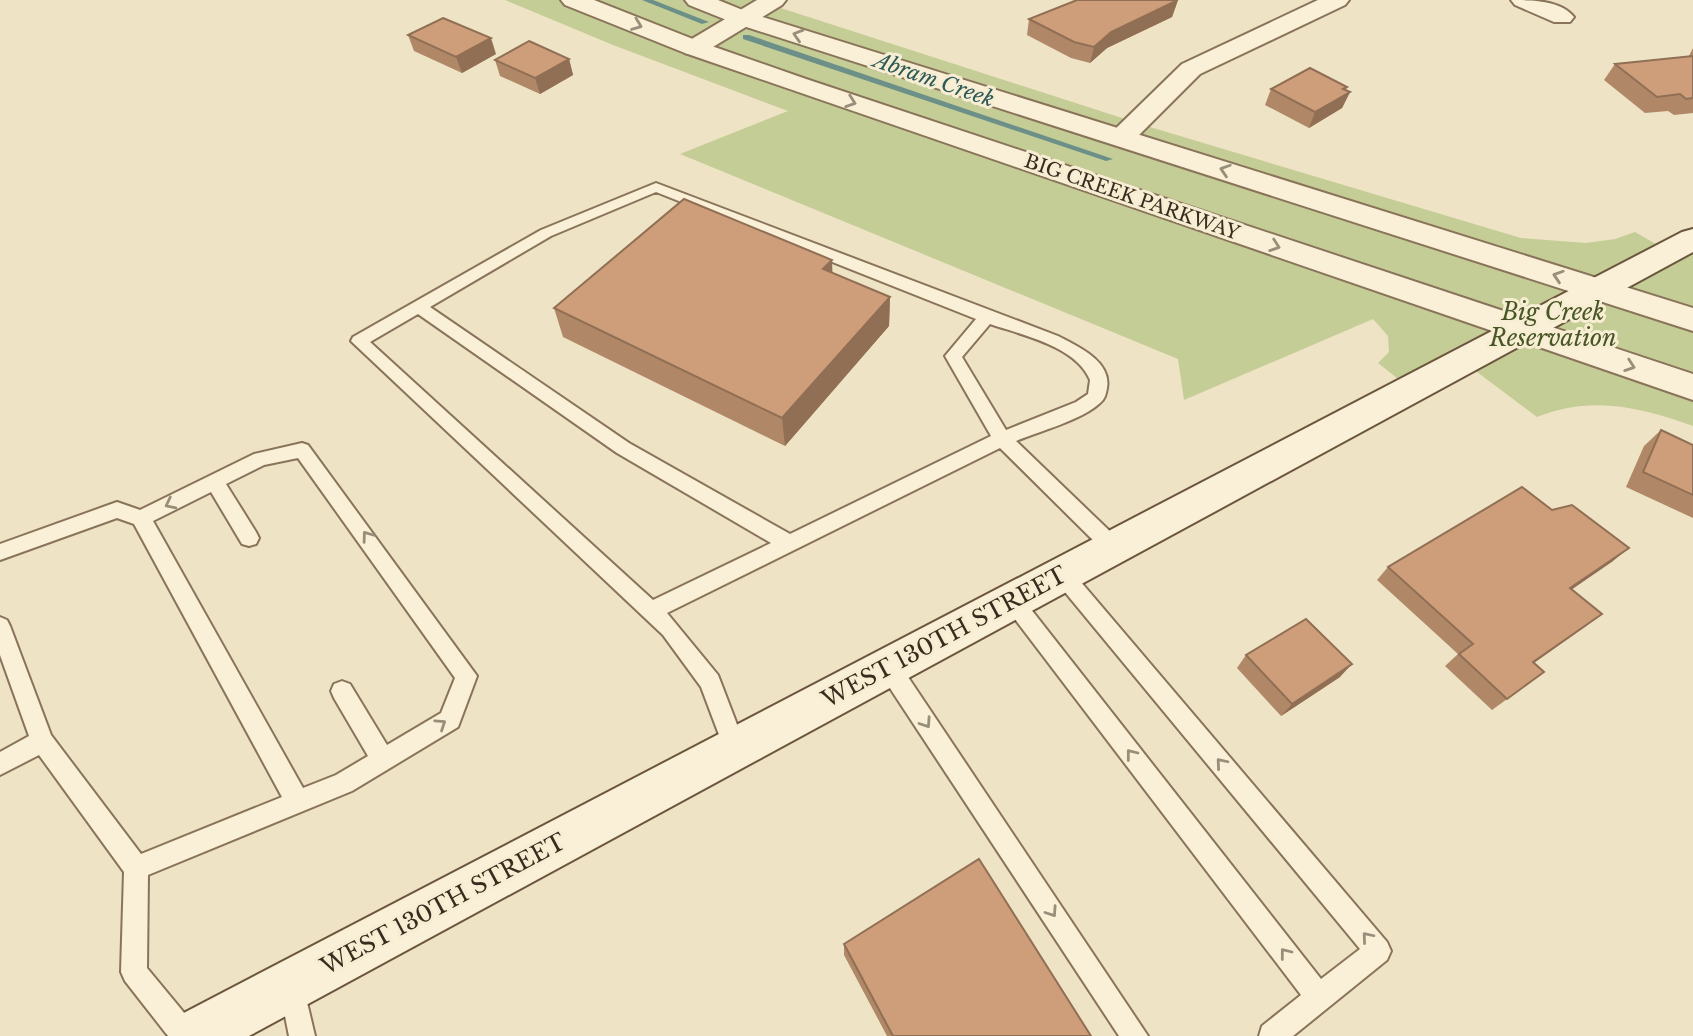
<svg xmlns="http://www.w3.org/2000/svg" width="1693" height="1036" viewBox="0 0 1693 1036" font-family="'Libre Baskerville',serif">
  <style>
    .green { fill: #c5cd97 }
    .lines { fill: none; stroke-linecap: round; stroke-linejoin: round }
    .stream { fill: #6c9088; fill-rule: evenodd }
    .service-casing { stroke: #89745a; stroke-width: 4 }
    .minor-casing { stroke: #89745a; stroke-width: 4 }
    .tertiary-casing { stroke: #89745a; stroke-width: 4 }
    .secondary-casing { stroke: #6b553d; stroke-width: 4 }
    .service { fill: #f9f0d7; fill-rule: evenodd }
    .minor { fill: #f9f0d7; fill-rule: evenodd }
    .tertiary { fill: #f9f0d7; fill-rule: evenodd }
    .secondary { fill: #f9f0d7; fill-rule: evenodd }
    .wall { fill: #b08868 }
    .shaded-wall { fill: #906f55 }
    .building { fill: #cd9e79; stroke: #906f55; stroke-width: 2 }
    .oneway { stroke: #998e7a }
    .labels { text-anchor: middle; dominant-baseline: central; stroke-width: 6; stroke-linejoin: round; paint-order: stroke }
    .far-street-label { font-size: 19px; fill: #392c1e; stroke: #f6edd3 }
    .far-water-label { font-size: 21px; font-style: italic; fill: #2d5957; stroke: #f6edd3 }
    .park-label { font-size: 23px; font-style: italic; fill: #485525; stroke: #f6edd3 }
    .street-label { font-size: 23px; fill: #392c1e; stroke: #f6edd3 }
  </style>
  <rect width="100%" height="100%" fill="#eee3c4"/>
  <path class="green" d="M 505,0 L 756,0 L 1150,127 L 1521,238 L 1586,243 L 1615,239 L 1635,232 L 1675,255 L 1693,246 L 1693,426 C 1640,407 1591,395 1537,417 L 1469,366 L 1417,394 L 1378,363 L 1389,352 L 1388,336 L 1373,319 L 1184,400 L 1178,359 L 680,154 L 788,111 L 613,45 Z"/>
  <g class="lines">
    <path class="stream" d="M 642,0 L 653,0 L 709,22 L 702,24 Z
      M 743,35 L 749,35 L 1113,159 L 1106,161 L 743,39 Z"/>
    <g class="service-casing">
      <path id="service" d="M 656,183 L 1058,336 C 1077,346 1112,361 1107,388 C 1106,394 1105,399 1100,403 C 1082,420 1040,431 1016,441 L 1120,541 L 1123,547 L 1120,553 L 1113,555 L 1106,553 L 1000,448 L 667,613 L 718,675 L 746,748 L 743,756 L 735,759 L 727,756 L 701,687 L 663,635 L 351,341 L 353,337 L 541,230 ZM 656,192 L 976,319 L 945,356 L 991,436 L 790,534 L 629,443 L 430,307 L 551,236 ZM 418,314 L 617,453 L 771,543 L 653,600 L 370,342 ZM 990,324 C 1022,335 1076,346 1090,380 L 1088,394 L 1076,402 L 1006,430 L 962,357 Z
        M 302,443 L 308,445 L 477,676 L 458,727 L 352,791 L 148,875 L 147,968 L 195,1026 L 198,1036 L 168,1036 L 125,981 L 121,972 L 124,872 L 39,755 L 0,775 L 0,752 L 29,736 L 0,655 L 0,617 L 7,620 L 10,626 L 51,735 L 141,854 L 282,797 L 134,524 L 117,518 L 0,560 L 0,544 L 117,502 L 140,510 L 254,454 ZM 298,458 L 455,678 L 441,713 L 387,745 L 350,684 L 342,681 L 334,684 L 331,691 L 334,698 L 368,756 L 336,775 L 303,788 L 153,521 L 211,492 L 242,544 L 249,546 L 256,544 L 259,538 L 256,532 L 226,484 L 264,465 Z
        M 1062,566 L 1069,568 L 1387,942 L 1391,951 L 1387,960 L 1293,1036 L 1259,1036 L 1262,1026 L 1301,995 L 1005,606 L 1002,600 L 1005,594 L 1012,591 L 1019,594 L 1321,979 L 1360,949 L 1055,580 L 1052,574 L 1055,568 Z
        M 888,656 L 896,659 L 1148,1036 L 1119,1036 L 880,673 L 877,666 L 880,659 Z
        M 292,973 L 301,977 L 315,1036 L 289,1036 L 279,986 L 283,977 Z"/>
    </g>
    <g class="minor-casing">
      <path id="minor" d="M 757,0 L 786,0 L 782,5 L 703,53 L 694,55 L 685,53 L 682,48 L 685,43 Z
        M 1318,0 L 1349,0 L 1345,5 L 1200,74 L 1131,143 L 1121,145 L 1111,143 L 1107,137 L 1182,64 Z
        M 1511,0 C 1531,0 1561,0 1574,17 L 1570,22 L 1554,22 L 1515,5 Z"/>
    </g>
    <g class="tertiary-casing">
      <path id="tertiary" d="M 561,0 L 594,0 L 703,43 L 806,79 L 1693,374 L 1693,400 L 685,53 L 565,5 Z
        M 685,0 L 718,0 L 750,13 L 1693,308 L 1693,331 L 734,23 L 689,5 Z"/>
    </g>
    <g class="secondary-casing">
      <path id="secondary" d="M 1693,229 L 1693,252 L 249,1036 L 168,1036 L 176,1017 L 1682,232 Z"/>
    </g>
    <use href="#service" class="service"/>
    <use href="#minor" class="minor"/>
    <use href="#tertiary" class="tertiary"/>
    <use href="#secondary" class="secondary"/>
  </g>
  <path class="wall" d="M 1077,0 L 1178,0 L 1172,17 L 1107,48 L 1090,63 L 1071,58 L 1027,35 L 1029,19 Z
    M 408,35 L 496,54 L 462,73 L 414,51 Z
    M 1693,48 L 1693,113 L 1674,115 L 1668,111 L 1645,113 L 1604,80 L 1615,64 L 1689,56 Z
    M 569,59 L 573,75 L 540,94 L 500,76 L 495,60 Z
    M 1271,89 L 1350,92 L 1342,108 L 1309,128 L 1265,105 Z
    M 832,260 L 832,273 L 890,297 L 889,326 L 785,446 L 563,337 L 554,308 Z
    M 1661,430 L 1693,445 L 1693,518 L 1626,487 L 1644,446 Z
    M 1613,561 L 1572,589 L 1586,626 L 1534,663 L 1544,672 L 1492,710 L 1445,666 L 1458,654 L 1377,580 L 1388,567 Z
    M 1246,655 L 1340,677 L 1281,716 L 1237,668 Z
    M 844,944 L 1091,1036 L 887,1036 L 844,955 Z"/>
  <path class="shaded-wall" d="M 1177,0 L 1178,0 L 1172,17 L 1107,48 L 1090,63 L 1094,47 L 1111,32 Z
    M 491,38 L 496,54 L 462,73 L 456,57 Z
    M 569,59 L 573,75 L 540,94 L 535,78 Z
    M 1347,87 L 1343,96 L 1350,92 L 1342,108 L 1309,128 L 1315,112 Z
    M 832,260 L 833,289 L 823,269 Z
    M 890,297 L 889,326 L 785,446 L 782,418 Z
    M 1629,548 L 1613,561 L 1555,601 L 1570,588 Z
    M 1602,614 L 1586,626 L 1518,674 L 1533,662 Z
    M 1352,664 L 1340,677 L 1281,716 L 1292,704 Z"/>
  <path class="building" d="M 1077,0 L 1177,0 L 1176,1 L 1111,32 L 1094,47 L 1074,42 L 1029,19 Z
    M 443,18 L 491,38 L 456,57 L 408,35 Z
    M 529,41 L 569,59 L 535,78 L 495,60 Z
    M 1693,56 L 1693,98 L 1686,99 L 1680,94 L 1657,97 L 1615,64 Z
    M 1310,68 L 1347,87 L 1343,89 L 1350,92 L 1315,112 L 1271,89 Z
    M 684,199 L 832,260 L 823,269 L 890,297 L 782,418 L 554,308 Z
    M 1661,430 L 1693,445 L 1693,495 L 1643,472 Z
    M 1522,487 L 1552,510 L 1572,505 L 1629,548 L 1570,588 L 1602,614 L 1533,662 L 1544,672 L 1507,699 L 1459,654 L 1473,644 L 1388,567 Z
    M 1306,619 L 1352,664 L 1292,704 L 1246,655 Z
    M 979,859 L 1091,1036 L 893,1036 L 844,944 Z"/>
  <defs><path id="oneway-chevron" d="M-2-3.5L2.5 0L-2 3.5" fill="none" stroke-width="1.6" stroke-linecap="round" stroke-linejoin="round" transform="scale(1.75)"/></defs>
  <g class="oneway">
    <use href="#oneway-chevron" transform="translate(637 25) rotate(21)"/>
    <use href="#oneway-chevron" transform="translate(798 35) rotate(-163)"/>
    <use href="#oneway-chevron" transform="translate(851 102) rotate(19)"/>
    <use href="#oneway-chevron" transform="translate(1225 170) rotate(-162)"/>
    <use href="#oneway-chevron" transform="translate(1275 246) rotate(19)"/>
    <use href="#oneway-chevron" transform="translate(1558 276) rotate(-162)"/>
    <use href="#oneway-chevron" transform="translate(1630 366) rotate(19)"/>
    <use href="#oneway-chevron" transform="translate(170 504) rotate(153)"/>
    <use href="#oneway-chevron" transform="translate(367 536) rotate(-126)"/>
    <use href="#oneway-chevron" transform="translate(926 723) rotate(56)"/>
    <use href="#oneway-chevron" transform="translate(441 724) rotate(-34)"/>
    <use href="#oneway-chevron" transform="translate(1131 754) rotate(-128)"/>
    <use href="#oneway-chevron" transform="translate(1221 763) rotate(-130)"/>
    <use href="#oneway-chevron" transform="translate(1052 912) rotate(56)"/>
    <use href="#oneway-chevron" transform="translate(1367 937) rotate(-130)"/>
    <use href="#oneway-chevron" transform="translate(1285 953) rotate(-128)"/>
  </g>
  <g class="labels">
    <g class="far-street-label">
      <text transform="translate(1132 197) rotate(19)">BIG CREEK PARKWAY</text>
    </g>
    <g class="far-water-label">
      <text transform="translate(934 80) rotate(19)">Abram Creek</text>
    </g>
    <g class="park-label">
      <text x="1553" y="312">Big Creek<tspan x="1553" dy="26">Reservation</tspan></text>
    </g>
    <g class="street-label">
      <text transform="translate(944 637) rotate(-28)">WEST 130TH STREET</text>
      <text transform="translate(443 904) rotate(-28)">WEST 130TH STREET</text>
    </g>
  </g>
</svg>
